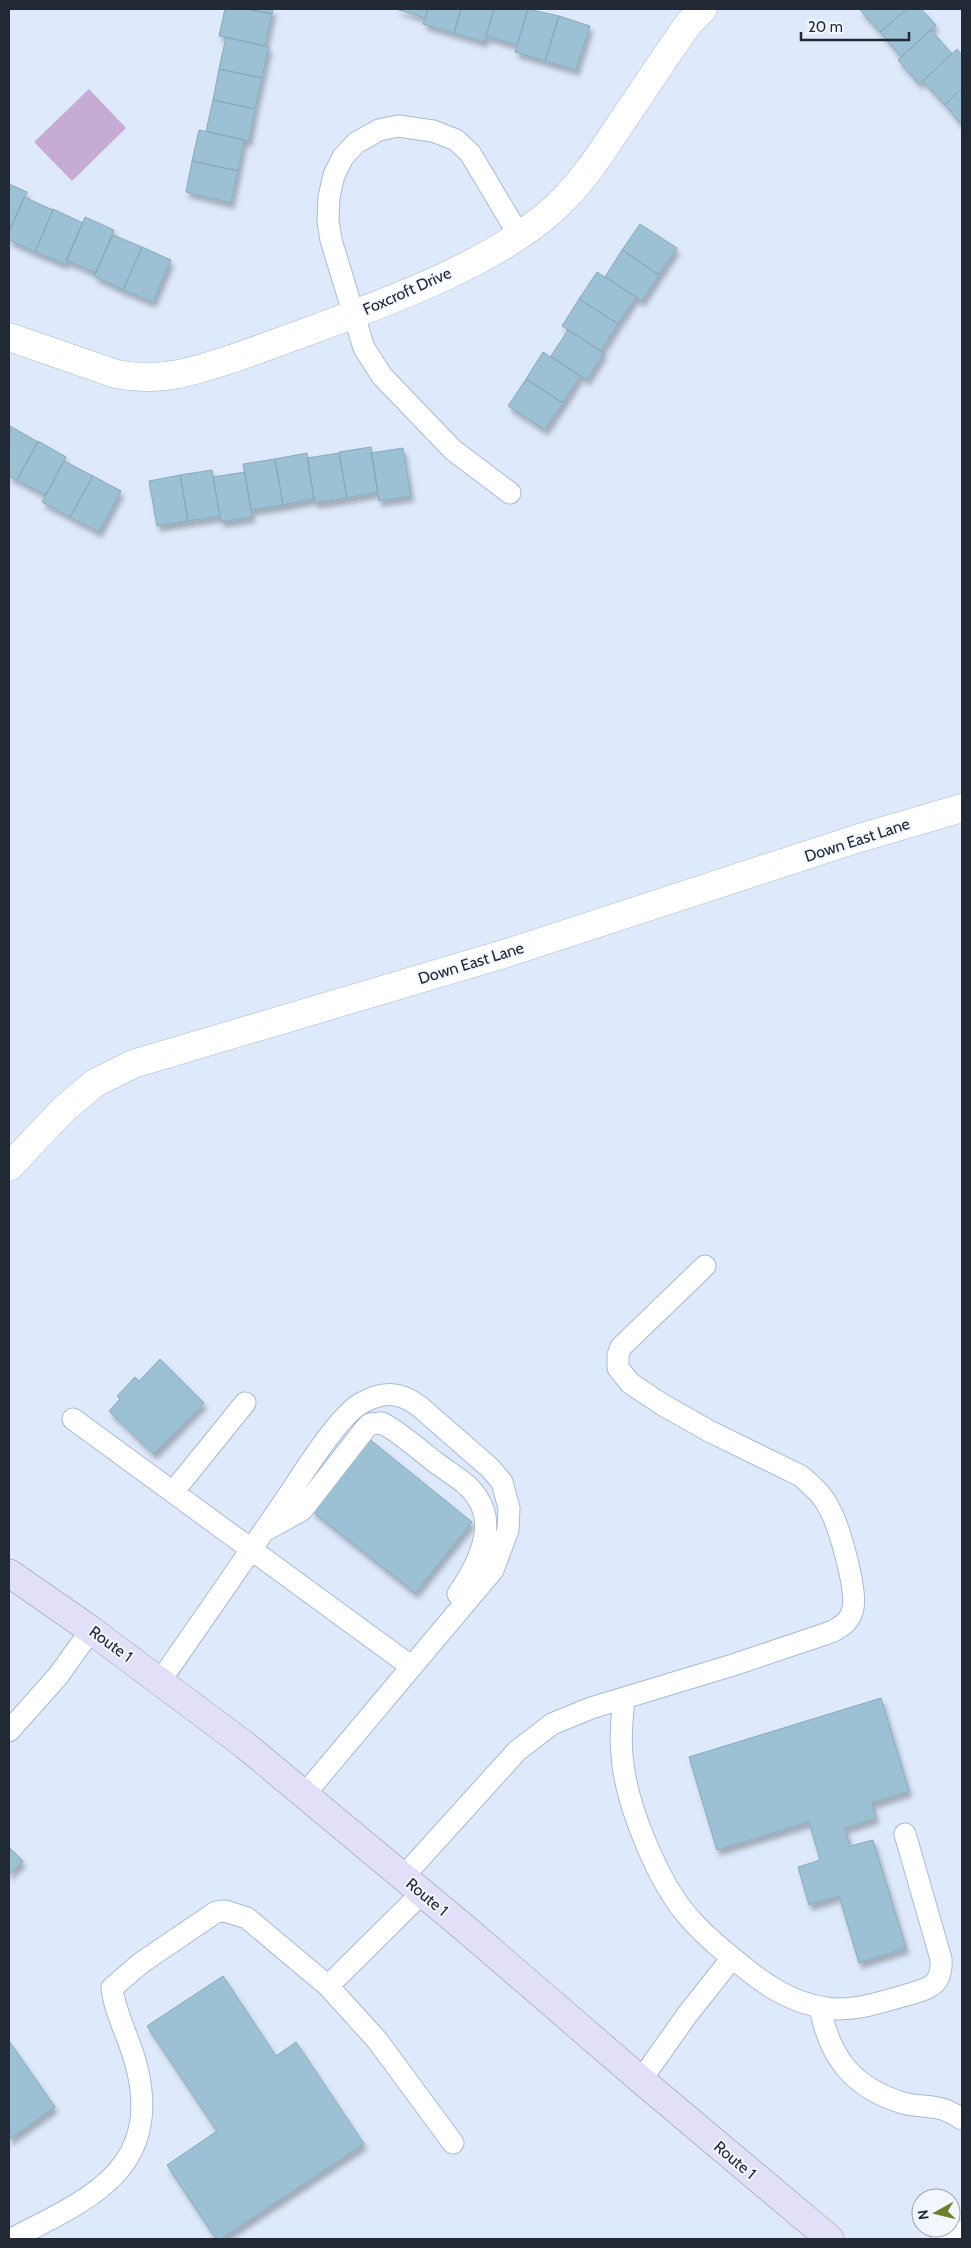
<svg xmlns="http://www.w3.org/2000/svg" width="971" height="2248" viewBox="0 0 971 2248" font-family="Cabin,sans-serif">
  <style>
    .green { fill: #c6abd4 }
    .building { fill: #9dc1d4; stroke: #86aabc; filter: url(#shadow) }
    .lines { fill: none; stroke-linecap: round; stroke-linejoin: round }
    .service-casing { stroke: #a6bad7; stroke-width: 23 }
    .minor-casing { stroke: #a6bad7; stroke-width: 29 }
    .primary-casing { stroke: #9193b0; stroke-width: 29 }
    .service { stroke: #fff; stroke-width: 21 }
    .minor { stroke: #fff; stroke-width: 28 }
    .primary { stroke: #e1e0f8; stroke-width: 28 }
    .labels { text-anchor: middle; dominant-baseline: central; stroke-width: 4; stroke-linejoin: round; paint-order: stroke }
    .street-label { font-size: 16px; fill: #212934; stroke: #f2f7fd }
  </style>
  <defs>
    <filter id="shadow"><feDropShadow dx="3" dy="5.5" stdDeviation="2.5" flood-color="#0004"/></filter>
  </defs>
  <rect width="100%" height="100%" fill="#deeafc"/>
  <path class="green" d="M 89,89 L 126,128 L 72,181 L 34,142 Z"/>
  <path class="building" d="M 225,9 L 246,9 L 272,14 L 265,46 L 219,36 Z
    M 246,9 L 273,9 L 272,14 Z
    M 396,9 L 428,9 L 425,18 Z
    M 428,9 L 461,9 L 454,33 L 423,24 Z
    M 461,9 L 494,9 L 484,42 L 454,33 Z
    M 494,9 L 528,9 L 517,45 L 486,36 Z
    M 528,9 L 559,16 L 545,61 L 515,52 Z
    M 859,9 L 907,9 L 880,32 Z
    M 907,9 L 921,9 L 936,25 L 901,57 L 880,32 Z
    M 559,16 L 590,26 L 576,70 L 545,61 Z
    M 931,30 L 952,54 L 919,84 L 898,60 Z
    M 226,37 L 269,47 L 262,78 L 219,69 Z
    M 957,49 L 962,55 L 962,88 L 945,105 L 923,81 Z
    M 219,69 L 262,78 L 255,109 L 213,100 Z
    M 962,88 L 962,125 L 945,105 Z
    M 213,100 L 255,109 L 249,141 L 206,131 Z
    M 199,130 L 244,140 L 238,171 L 192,161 Z
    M 192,161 L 238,171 L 231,203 L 186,192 Z
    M 9,184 L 27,192 L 9,232 Z
    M 24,197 L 53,210 L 35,252 L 9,240 L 9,232 Z
    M 53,209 L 83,223 L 65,264 L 35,252 Z
    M 85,217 L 114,230 L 96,273 L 66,260 Z
    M 640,224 L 677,248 L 659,275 L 622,250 Z
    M 113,235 L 142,247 L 123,290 L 94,276 Z
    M 142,247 L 171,260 L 153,302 L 123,290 Z
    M 622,250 L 659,275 L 642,301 L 605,277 Z
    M 597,272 L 636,297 L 618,324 L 579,299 Z
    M 579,299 L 618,324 L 601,351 L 562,326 Z
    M 568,330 L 604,353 L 587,380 L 551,356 Z
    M 543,352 L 580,376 L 563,403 L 526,379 Z
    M 526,379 L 563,403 L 545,430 L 508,406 Z
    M 10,426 L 38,442 L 17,480 L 9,476 Z
    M 38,441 L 66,457 L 46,495 L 17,480 Z
    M 371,447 L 378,492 L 347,498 L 339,452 Z
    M 403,448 L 411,496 L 379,501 L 371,453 Z
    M 307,453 L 314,499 L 283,505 L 275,459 Z
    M 339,453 L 347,498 L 315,503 L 307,458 Z
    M 275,459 L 283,505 L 251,510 L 243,464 Z
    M 64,461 L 93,476 L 70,517 L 42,502 Z
    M 212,470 L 220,516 L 188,521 L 180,475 Z
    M 245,472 L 252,517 L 221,522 L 213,477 Z
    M 180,475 L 188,521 L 157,526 L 149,481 Z
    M 93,476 L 121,491 L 99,532 L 70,517 Z
    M 160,1359 L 204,1403 L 154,1454 L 109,1411 L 120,1399 L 117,1396 L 135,1377 L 139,1381 Z
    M 368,1438 L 472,1522 L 415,1593 L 311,1510 Z
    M 881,1698 L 909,1791 L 872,1803 L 876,1818 L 845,1828 L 850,1846 L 873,1840 L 906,1948 L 859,1963 L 839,1896 L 809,1905 L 798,1867 L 820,1860 L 809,1822 L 717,1850 L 689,1757 Z
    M 9,1847 L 23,1861 L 9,1875 Z
    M 223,1976 L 276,2056 L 296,2042 L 364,2144 L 221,2239 L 216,2239 L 167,2165 L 217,2131 L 147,2026 Z
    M 9,2041 L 55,2107 L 9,2140 Z"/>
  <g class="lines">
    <g class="service-casing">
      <path id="service" d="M 510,493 L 453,450 L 382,376 L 364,348 L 331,240 L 328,221 L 329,197 L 334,175 L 343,157 L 356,143 L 379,130 L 398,126 L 433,131 L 456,140 L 470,153 L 519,235
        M 73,1419 L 412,1667
        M 173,1492 L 245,1403
        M 268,1529 L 302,1510 L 365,1429 L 370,1424 L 382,1423 C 401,1433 418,1449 435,1462 C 449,1473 469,1483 478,1499 C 498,1529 475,1569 458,1594
        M 160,1681 C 203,1620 245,1558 288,1496 C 303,1473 338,1417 360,1404 C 382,1391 399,1391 419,1406 L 490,1468 L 502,1482 L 509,1508 L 508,1530 L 493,1570 L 304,1795
        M 624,1698 C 622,1718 620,1736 622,1755 C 625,1803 659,1886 692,1921 C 706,1936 723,1951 740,1964 C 765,1985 792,2003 826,2008 C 852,2012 878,2003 903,1996 C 927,1989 943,1987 941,1959 L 905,1834
        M 9,1731 L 58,1676 L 91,1630
        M 403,1877 L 517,1751 L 552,1724 L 591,1708 L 733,1665 L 831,1632 C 841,1627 851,1621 853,1608 C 857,1589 839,1525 829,1508 C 823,1495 812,1486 801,1476 L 709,1431 L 663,1405 L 630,1383 L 618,1368 L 618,1355 L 621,1347 L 705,1266
        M 328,1986 L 422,1893
        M 820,2007 C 829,2057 853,2088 903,2103 C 917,2107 932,2105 945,2110 C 951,2112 957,2116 962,2119
        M 641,2080 L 687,2015 L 732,1958
        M 11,2239 C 88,2200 162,2170 137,2068 C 131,2041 115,2015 112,1988 L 141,1963 L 216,1912 L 225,1911 L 247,1918 L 328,1986 L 377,2040 L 453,2143
        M 942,2239 L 962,2231"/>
    </g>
    <g class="minor-casing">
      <path id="minor" d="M 9,337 L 116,374 C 136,378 159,378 179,374 C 219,365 259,349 298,335 C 379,305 497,264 559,204 C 583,181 601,153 619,126 C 642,92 665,57 689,23 L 703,9
        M 9,1167 L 64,1109 L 95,1083 L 133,1064 L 507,953 L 856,839 L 962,808"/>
    </g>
    <g class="primary-casing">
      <path id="primary" d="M 9,1573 L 91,1630 L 246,1746 L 467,1930 L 641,2080 L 830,2239"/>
    </g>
    <use href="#service" class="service"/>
    <use href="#minor" class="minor"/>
    <use href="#primary" class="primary"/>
  </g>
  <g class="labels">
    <g class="street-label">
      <text transform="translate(407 291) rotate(-24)">Foxcroft Drive</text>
      <text transform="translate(857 840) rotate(-18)">Down East Lane</text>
      <text transform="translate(471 963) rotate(-17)">Down East Lane</text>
      <text transform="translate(111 1644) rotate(36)">Route 1</text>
      <text transform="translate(427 1897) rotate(40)">Route 1</text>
      <text transform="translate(735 2160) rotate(40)">Route 1</text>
    </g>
  </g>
  <rect width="971" height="2248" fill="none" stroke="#212934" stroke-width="20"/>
  <g transform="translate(936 2213) rotate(262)"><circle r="24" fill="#f2f7fd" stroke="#9ea5ad"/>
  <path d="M0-4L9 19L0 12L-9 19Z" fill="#717f2c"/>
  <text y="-8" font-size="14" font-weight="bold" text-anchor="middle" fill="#212934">N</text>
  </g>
  <path d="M801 32v8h108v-8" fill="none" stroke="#212934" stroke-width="2.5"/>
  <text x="808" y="32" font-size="15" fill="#212934" stroke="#f2f7fd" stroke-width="4" paint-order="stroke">20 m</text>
</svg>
